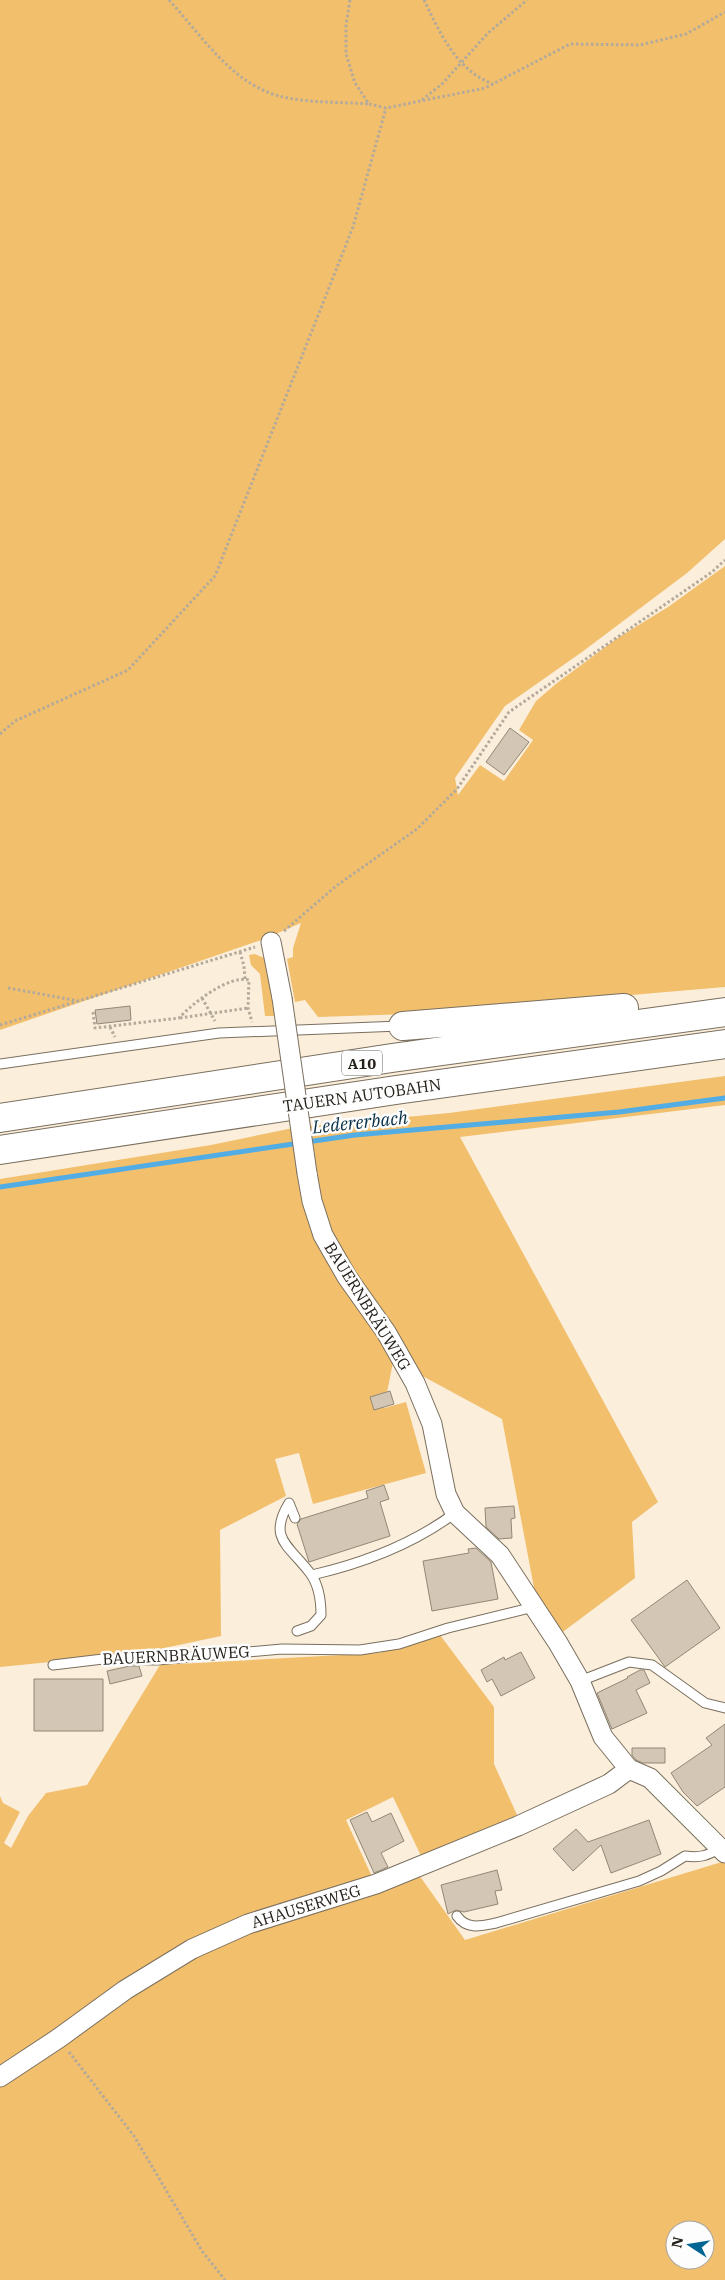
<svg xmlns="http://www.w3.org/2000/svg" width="725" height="2280" viewBox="0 0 725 2280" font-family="'IBM Plex Serif',serif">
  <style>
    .green { fill: #f2bf6d; fill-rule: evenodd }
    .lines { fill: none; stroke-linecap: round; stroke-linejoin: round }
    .stream { stroke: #52ade5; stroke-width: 5 }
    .building { fill: #d3c6b4; stroke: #938776 }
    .lane-casing { stroke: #7a6f5e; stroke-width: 11 }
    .street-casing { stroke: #7a6f5e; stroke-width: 21 }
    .highway-casing { stroke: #7a6f5e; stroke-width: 30 }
    .path { stroke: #b4aa9b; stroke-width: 3; stroke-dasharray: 2.5 2.5; stroke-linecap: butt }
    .lane { stroke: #fff; stroke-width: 9 }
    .street { stroke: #fff; stroke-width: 19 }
    .highway { stroke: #fff; stroke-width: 28 }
    .street-bridge-casing { stroke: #7a6f5e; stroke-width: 21; stroke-linecap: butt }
    .street-bridge { stroke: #fff; stroke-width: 19 }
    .labels { text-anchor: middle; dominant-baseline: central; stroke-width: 5; stroke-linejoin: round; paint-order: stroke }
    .shield { fill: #fdfdfd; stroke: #66635e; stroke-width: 1 }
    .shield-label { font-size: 15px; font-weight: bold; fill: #25211a }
    .street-label { font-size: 16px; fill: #25211a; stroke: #fdfdfd }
    .water-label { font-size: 18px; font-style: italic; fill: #062f45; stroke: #fdfdfd }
  </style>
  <rect width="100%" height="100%" fill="#fbeedb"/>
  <path class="green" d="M 0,0 L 725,0 L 725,539 L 687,573 L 582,652 L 505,706 L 455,778 L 458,795 L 480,765 L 504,781 L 533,740 L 519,730 L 536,701 L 557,683 L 616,639 L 668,607 L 725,566 L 725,987 L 409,1014 L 318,1017 L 305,1000 L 295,1002 L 287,959 L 293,957 L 293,948 L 301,923 L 264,939 L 0,1030 Z
    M 255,954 L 264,958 L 270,967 L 276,1016 L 265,1016 L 260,974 L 251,965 L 249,955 Z
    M 725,1076 L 725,1105 L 460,1137 L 658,1502 L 632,1522 L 635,1578 L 560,1634 L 536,1598 L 502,1419 L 415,1372 L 335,1246 L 322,1210 L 311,1126 L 449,1113 Z
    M 293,1128 L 300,1183 L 394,1357 L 384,1408 L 406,1402 L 426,1473 L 313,1504 L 299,1453 L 275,1459 L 286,1496 L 220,1530 L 221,1636 L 141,1653 L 0,1667 L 0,1179 L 211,1145 Z
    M 440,1635 L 494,1707 L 494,1764 L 517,1815 L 423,1860 L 393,1797 L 346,1820 L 374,1881 L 238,1924 L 0,2069 L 0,1796 L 3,1803 L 20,1812 L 4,1843 L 11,1848 L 28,1816 L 46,1793 L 87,1785 L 160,1665 L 379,1653 Z
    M 725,1861 L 725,2280 L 0,2280 L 0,2081 L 148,1981 L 230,1938 L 419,1875 L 465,1940 ZM 675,2230 L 705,2230 L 705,2260 L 675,2260 Z"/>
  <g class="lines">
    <path class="stream" d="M 0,1187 L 355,1135 L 619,1112 L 725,1098"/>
  </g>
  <path class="building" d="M 510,728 L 529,742 L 504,775 L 486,762 Z
    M 130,1006 L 131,1020 L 97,1024 L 95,1010 Z
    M 390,1391 L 394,1404 L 374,1410 L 370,1397 Z
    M 384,1485 L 389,1499 L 380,1502 L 390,1536 L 309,1562 L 297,1524 L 301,1519 L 368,1498 L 366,1491 Z
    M 514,1506 L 515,1518 L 511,1519 L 512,1538 L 499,1539 L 486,1527 L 485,1508 Z
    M 476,1548 L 491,1562 L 498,1599 L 432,1611 L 423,1561 L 469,1553 L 468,1549 Z
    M 687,1580 L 720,1628 L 665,1667 L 631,1620 Z
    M 521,1652 L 535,1678 L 501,1696 L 492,1679 L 487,1682 L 481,1670 L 504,1657 L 505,1660 Z
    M 130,1666 L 139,1666 L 142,1676 L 110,1684 L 107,1671 Z
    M 640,1670 L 644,1670 L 650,1683 L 636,1690 L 647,1713 L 612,1729 L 597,1693 L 628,1678 L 627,1677 Z
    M 34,1679 L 103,1679 L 103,1731 L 34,1731 Z
    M 725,1724 L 725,1787 L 697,1806 L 683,1792 L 671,1773 L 712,1745 L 706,1738 Z
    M 632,1748 L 665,1748 L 665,1763 L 643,1763 L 636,1760 L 632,1755 Z
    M 367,1812 L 372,1822 L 391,1813 L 404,1841 L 381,1853 L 388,1867 L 374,1873 L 350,1820 Z
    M 649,1820 L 661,1854 L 611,1873 L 601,1845 L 573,1871 L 553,1849 L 576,1829 L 588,1842 Z
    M 497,1870 L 502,1890 L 495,1891 L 498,1904 L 464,1912 L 456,1910 L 448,1914 L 441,1885 Z"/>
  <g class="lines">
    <g class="lane-casing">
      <path id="lane" d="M 0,1064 L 219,1033 L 400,1026
        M 295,1518 L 289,1503 C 267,1539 290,1546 310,1573 C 319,1585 321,1601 321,1615 L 311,1626 L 297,1631
        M 312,1575 C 364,1563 412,1545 455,1513
        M 53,1665 L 103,1659 L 157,1660 L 282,1649 L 360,1650 L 399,1644 L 448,1628 L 534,1607
        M 580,1681 L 629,1662 L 652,1665 L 705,1703 L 725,1708
        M 457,1916 C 467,1930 481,1926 496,1923 L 639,1881 L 661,1871 L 685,1856 C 700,1858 707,1856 720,1848"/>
    </g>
    <g class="street-casing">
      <path id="street" d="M 271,942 L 282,998
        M 307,1173 L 312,1201 L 323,1235 L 347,1277 L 386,1332 L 415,1383 L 432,1424 L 446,1494 L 455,1513 L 500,1555 L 558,1643 L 580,1681 L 603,1737 L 629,1769 L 650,1778 L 725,1853
        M 0,2077 L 59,2038 L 125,1990 L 192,1949 L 248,1924 L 376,1884 L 518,1826 L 609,1784 L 629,1769"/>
    </g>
    <g class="highway-casing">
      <path id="highway" d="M 403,1026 L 624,1008
        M 0,1118 L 392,1058 L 725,1012
        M 0,1150 L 396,1090 L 725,1044"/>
    </g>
    <path class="path" d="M 169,0 C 203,37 235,89 288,98 C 314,103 342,102 369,104
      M 350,0 L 346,25 L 346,54 L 355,83 L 369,104 L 386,108 L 485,88 L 570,44 L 640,45 L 686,34 L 725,12
      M 424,0 C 440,33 457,71 493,84
      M 422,100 L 443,83 L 488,33 L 527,0
      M 0,734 L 15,721 L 128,670 L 215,576 L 353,227 L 386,108
      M 284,931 L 336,886 L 417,829 L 457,789 L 509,712 L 712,572 L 725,560
      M 240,952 L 244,966 L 245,979
      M 8,988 L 79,1001
      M 202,998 L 215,1021
      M 93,1012 L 95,1028 L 179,1018 C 193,1003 228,975 249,980 L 248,1008 L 252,1022
      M 180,1018 L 248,1008
      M 0,1025 L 255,947
      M 110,1027 L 115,1037
      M 69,2052 L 134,2136 L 202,2251 L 225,2280"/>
    <use href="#lane" class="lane"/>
    <use href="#street" class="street"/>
    <use href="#highway" class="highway"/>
    <g class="street-bridge-casing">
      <path id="street-bridge" d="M 282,998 L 307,1173"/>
    </g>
    <use href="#street-bridge" class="street-bridge"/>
  </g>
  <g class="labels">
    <rect class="shield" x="342" y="1050.5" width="40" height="25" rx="4"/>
    <g class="shield-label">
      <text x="362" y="1063">A10</text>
    </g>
    <g class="street-label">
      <text transform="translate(362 1095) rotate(-8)">TAUERN AUTOBAHN</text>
      <text transform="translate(368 1306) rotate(58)">BAUERNBRÄUWEG</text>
      <text transform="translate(176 1655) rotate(-3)">BAUERNBRÄUWEG</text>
      <text transform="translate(306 1906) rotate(-17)">AHAUSERWEG</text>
    </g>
    <g class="water-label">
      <text transform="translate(360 1122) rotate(-6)">Ledererbach</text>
    </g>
  </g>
  <g transform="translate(690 2245) rotate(282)"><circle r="24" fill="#fdfdfd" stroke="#a7a5a2"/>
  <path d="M0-4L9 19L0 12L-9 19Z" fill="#006593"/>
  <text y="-8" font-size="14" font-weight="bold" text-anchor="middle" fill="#25211a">N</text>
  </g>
</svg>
